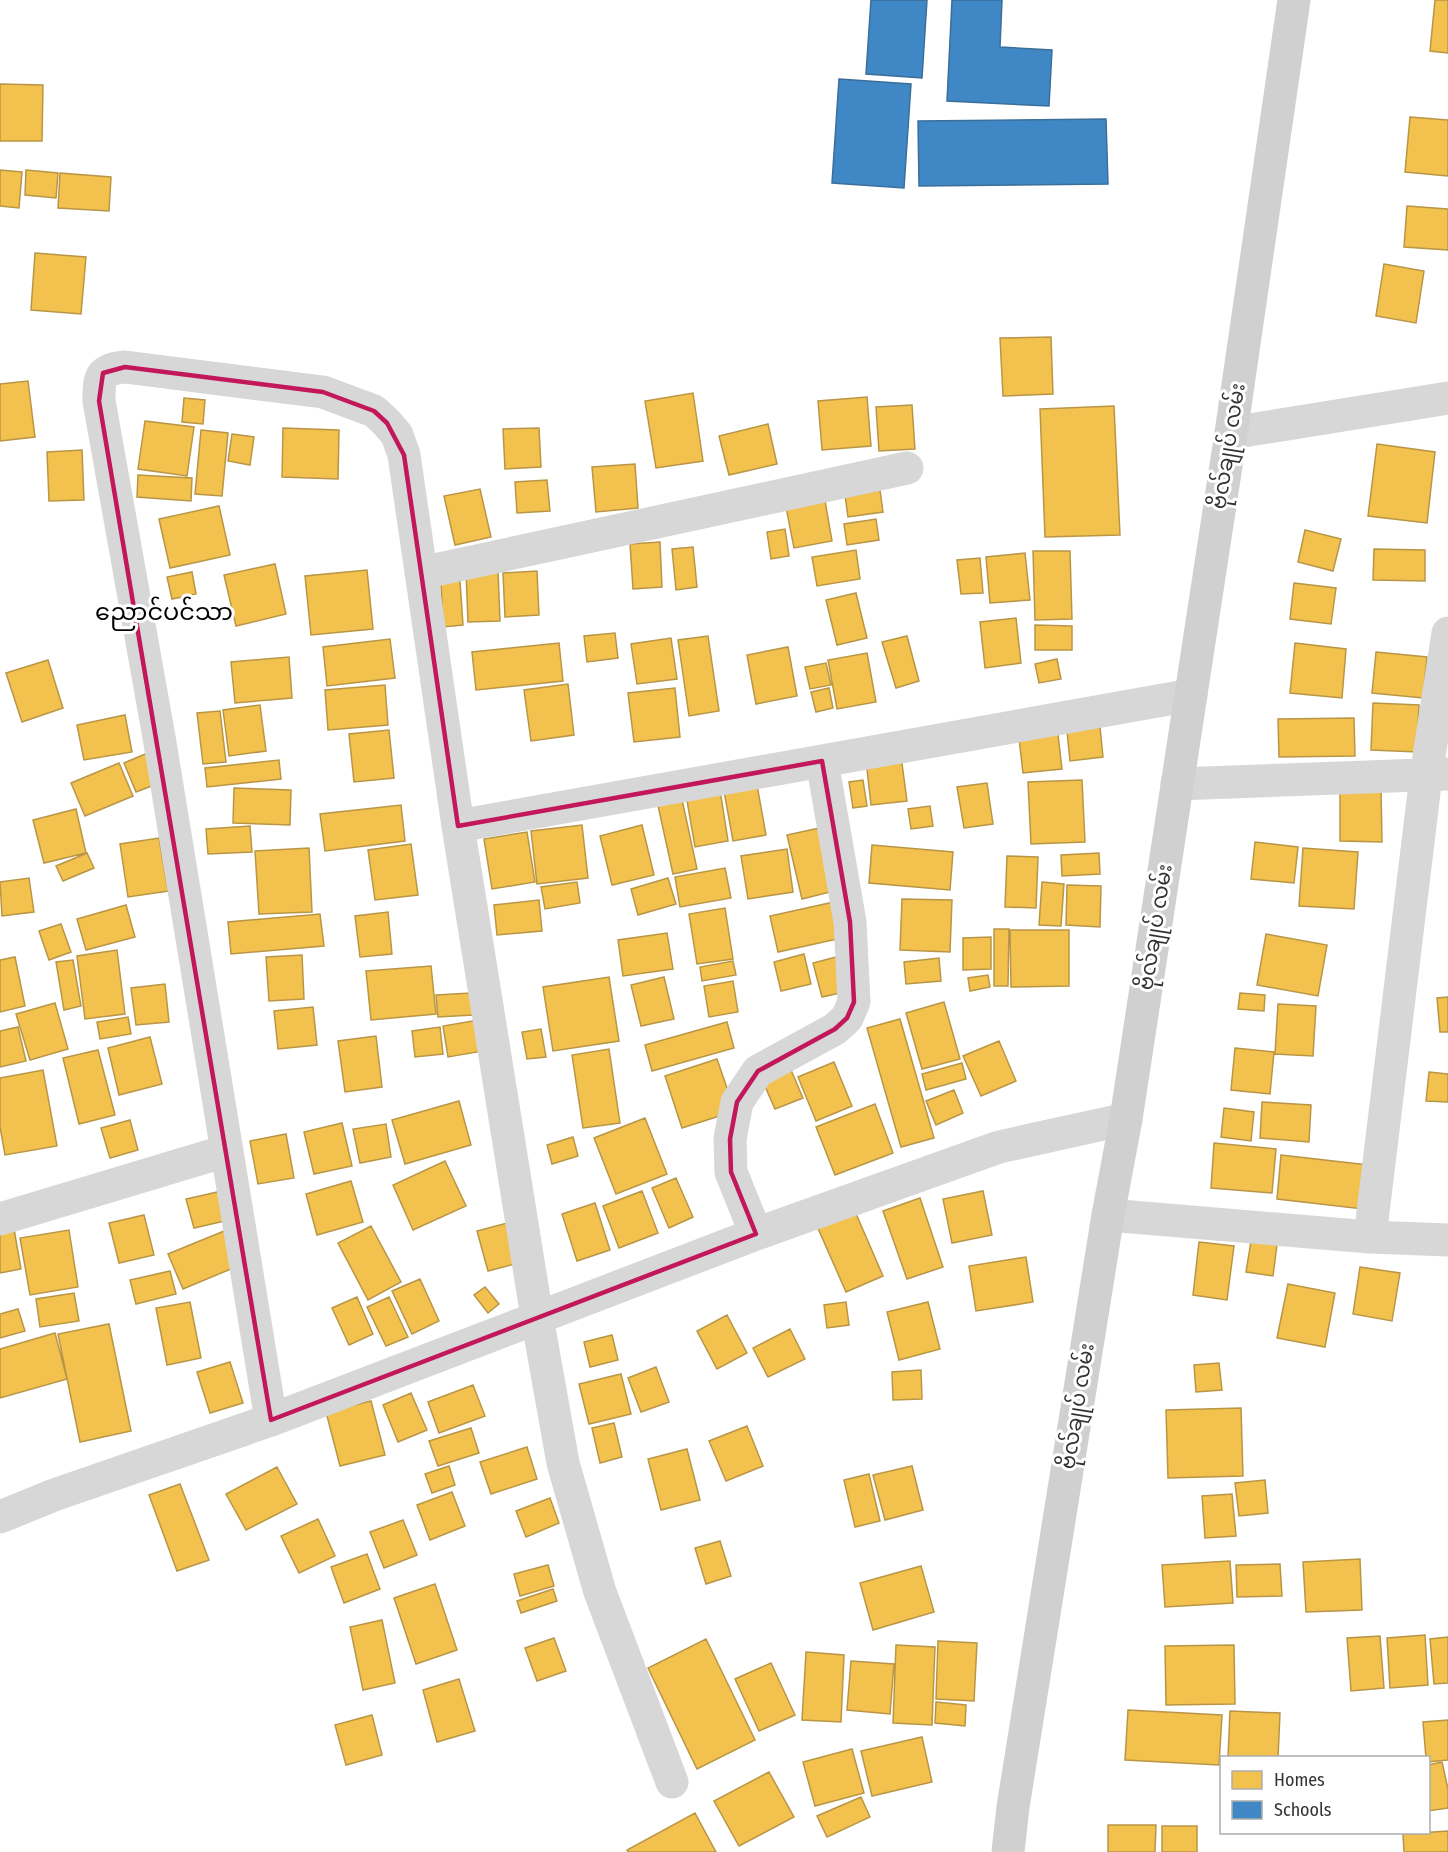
<svg xmlns="http://www.w3.org/2000/svg" width="1448" height="1852" viewBox="0 0 1448 1852" font-family="'Fira Sans Condensed','Noto Sans Myanmar',sans-serif">
  <style>
    .homes { fill: #f2c14e; stroke: #b99646; stroke-width: 1.5 }
    .schools { fill: #3f88c5; stroke: #3b6e99; stroke-width: 1.5 }
    .lines { fill: none; stroke-linecap: round; stroke-linejoin: round }
    .street { stroke: #d7d7d7; stroke-width: 33 }
    .secondary { stroke: #d0d0d0; stroke-width: 33 }
    .marked { fill: none; stroke: #c2185b; stroke-width: 4.5; stroke-linejoin: round }
    .labels { text-anchor: middle; dominant-baseline: central; stroke-width: 6; stroke-linejoin: round; paint-order: stroke }
    .street-label { font-size: 21px; fill: #333; stroke: #fff }
    .quarter-label { font-size: 24px; fill: #000; stroke: #fff }
  </style>
  <rect width="100%" height="100%" fill="#fff"/>
  <path class="homes" d="M 1435,0 L 1448,0 L 1448,53 L 1430,51 Z
    M 0,84 L 43,85 L 42,141 L 0,141 Z
    M 1410,117 L 1448,120 L 1448,176 L 1405,172 Z
    M 0,170 L 22,172 L 19,208 L 0,206 Z
    M 26,170 L 58,173 L 56,198 L 25,195 Z
    M 60,173 L 111,177 L 109,211 L 58,208 Z
    M 1407,206 L 1448,209 L 1448,250 L 1404,247 Z
    M 35,253 L 86,257 L 81,314 L 31,310 Z
    M 1384,264 L 1424,271 L 1416,323 L 1376,316 Z
    M 1051,337 L 1053,394 L 1003,396 L 1000,338 Z
    M 28,381 L 35,437 L 0,441 L 0,384 Z
    M 693,393 L 703,461 L 656,468 L 645,401 Z
    M 867,397 L 871,446 L 822,450 L 818,401 Z
    M 184,398 L 205,400 L 203,424 L 182,422 Z
    M 912,405 L 915,449 L 879,451 L 876,407 Z
    M 1114,406 L 1120,535 L 1045,537 L 1040,409 Z
    M 145,421 L 194,427 L 187,476 L 138,469 Z
    M 768,424 L 777,464 L 729,475 L 719,436 Z
    M 283,428 L 339,430 L 338,479 L 282,477 Z
    M 539,428 L 541,467 L 505,469 L 503,429 Z
    M 201,430 L 228,433 L 222,496 L 195,494 Z
    M 232,434 L 254,437 L 250,465 L 228,461 Z
    M 1377,444 L 1435,452 L 1427,523 L 1368,516 Z
    M 82,450 L 84,500 L 49,501 L 47,452 Z
    M 635,464 L 638,508 L 596,512 L 592,467 Z
    M 138,475 L 192,478 L 191,501 L 137,497 Z
    M 547,480 L 550,511 L 517,513 L 515,482 Z
    M 879,483 L 883,512 L 848,517 L 844,488 Z
    M 480,489 L 491,537 L 455,545 L 444,496 Z
    M 824,495 L 832,541 L 794,548 L 785,502 Z
    M 219,506 L 230,555 L 170,568 L 159,519 Z
    M 876,519 L 879,540 L 847,545 L 844,524 Z
    M 785,529 L 789,556 L 771,559 L 767,532 Z
    M 1305,530 L 1341,539 L 1333,571 L 1298,562 Z
    M 660,542 L 662,587 L 633,589 L 630,544 Z
    M 693,547 L 697,587 L 676,590 L 672,549 Z
    M 1374,549 L 1425,550 L 1425,581 L 1373,580 Z
    M 856,550 L 860,579 L 817,586 L 812,557 Z
    M 1033,551 L 1070,551 L 1072,619 L 1035,620 Z
    M 1025,553 L 1030,600 L 990,603 L 986,557 Z
    M 980,558 L 983,593 L 961,594 L 957,560 Z
    M 275,564 L 286,614 L 236,626 L 224,575 Z
    M 367,570 L 373,629 L 311,635 L 305,576 Z
    M 498,570 L 500,621 L 468,622 L 466,572 Z
    M 537,571 L 539,615 L 505,617 L 503,573 Z
    M 192,572 L 196,594 L 172,599 L 167,577 Z
    M 460,581 L 463,625 L 443,627 L 441,582 Z
    M 1294,583 L 1336,588 L 1331,624 L 1290,619 Z
    M 856,593 L 867,638 L 837,645 L 826,600 Z
    M 1016,618 L 1021,663 L 985,668 L 980,622 Z
    M 1035,625 L 1072,626 L 1072,650 L 1035,650 Z
    M 615,633 L 618,658 L 587,662 L 584,636 Z
    M 708,636 L 719,711 L 689,716 L 678,640 Z
    M 907,636 L 919,681 L 896,688 L 882,642 Z
    M 671,638 L 677,679 L 637,684 L 631,644 Z
    M 390,639 L 395,678 L 327,686 L 323,647 Z
    M 559,643 L 563,681 L 476,690 L 472,652 Z
    M 1295,643 L 1346,649 L 1342,698 L 1290,693 Z
    M 788,647 L 797,696 L 756,704 L 747,655 Z
    M 1376,652 L 1427,657 L 1423,698 L 1372,693 Z
    M 867,653 L 876,702 L 837,709 L 828,660 Z
    M 289,657 L 292,698 L 235,703 L 231,662 Z
    M 1057,659 L 1061,679 L 1039,683 L 1035,664 Z
    M 48,660 L 63,708 L 22,722 L 6,673 Z
    M 826,663 L 831,685 L 810,689 L 805,667 Z
    M 568,684 L 574,735 L 531,741 L 524,690 Z
    M 385,685 L 388,725 L 328,730 L 325,690 Z
    M 675,688 L 680,737 L 634,742 L 628,693 Z
    M 829,688 L 833,708 L 816,712 L 811,692 Z
    M 1373,703 L 1419,705 L 1417,752 L 1371,750 Z
    M 260,705 L 266,751 L 229,756 L 223,710 Z
    M 220,711 L 226,762 L 203,764 L 197,713 Z
    M 125,715 L 132,752 L 84,760 L 77,725 Z
    M 1099,717 L 1103,757 L 1070,761 L 1066,721 Z
    M 1354,718 L 1355,756 L 1279,757 L 1278,719 Z
    M 1057,726 L 1062,769 L 1023,773 L 1018,730 Z
    M 389,730 L 394,778 L 354,782 L 349,734 Z
    M 150,752 L 162,782 L 136,792 L 124,763 Z
    M 901,756 L 907,801 L 871,805 L 866,760 Z
    M 279,760 L 281,779 L 207,787 L 205,768 Z
    M 119,763 L 133,796 L 85,816 L 71,783 Z
    M 863,780 L 867,806 L 853,808 L 849,782 Z
    M 1082,780 L 1085,842 L 1031,844 L 1028,782 Z
    M 987,783 L 993,824 L 964,828 L 957,787 Z
    M 757,785 L 766,835 L 733,841 L 724,791 Z
    M 234,788 L 291,790 L 290,825 L 233,823 Z
    M 1340,788 L 1381,788 L 1382,842 L 1340,841 Z
    M 720,790 L 728,841 L 695,847 L 686,795 Z
    M 681,795 L 697,869 L 673,874 L 657,801 Z
    M 401,805 L 405,841 L 325,851 L 320,814 Z
    M 930,806 L 933,826 L 911,829 L 908,809 Z
    M 76,809 L 86,853 L 44,863 L 33,820 Z
    M 582,825 L 588,878 L 537,884 L 531,831 Z
    M 642,825 L 654,875 L 612,885 L 600,836 Z
    M 250,826 L 252,852 L 208,854 L 206,829 Z
    M 824,827 L 838,890 L 802,899 L 787,835 Z
    M 527,832 L 535,882 L 492,889 L 484,839 Z
    M 159,838 L 168,891 L 128,897 L 120,844 Z
    M 1255,842 L 1298,847 L 1294,883 L 1251,879 Z
    M 411,844 L 418,895 L 375,900 L 368,850 Z
    M 872,845 L 953,852 L 950,890 L 869,883 Z
    M 309,848 L 312,912 L 259,914 L 255,851 Z
    M 1303,848 L 1358,852 L 1354,909 L 1299,906 Z
    M 787,849 L 793,892 L 748,899 L 741,856 Z
    M 87,853 L 94,868 L 63,881 L 56,866 Z
    M 1099,853 L 1100,874 L 1062,876 L 1061,855 Z
    M 1007,856 L 1038,857 L 1036,908 L 1005,907 Z
    M 725,868 L 731,898 L 680,907 L 675,877 Z
    M 29,878 L 34,912 L 2,916 L 0,882 Z
    M 668,878 L 676,904 L 638,915 L 631,889 Z
    M 577,882 L 580,903 L 545,909 L 541,887 Z
    M 1042,882 L 1064,884 L 1061,926 L 1039,925 Z
    M 1067,885 L 1101,886 L 1100,927 L 1066,925 Z
    M 902,899 L 952,900 L 950,952 L 900,950 Z
    M 539,900 L 542,931 L 497,935 L 494,905 Z
    M 834,902 L 842,938 L 778,952 L 770,916 Z
    M 126,905 L 135,937 L 86,950 L 77,919 Z
    M 725,908 L 733,959 L 697,964 L 689,914 Z
    M 388,912 L 392,954 L 360,957 L 355,916 Z
    M 320,914 L 324,946 L 231,954 L 228,922 Z
    M 61,924 L 71,952 L 49,960 L 39,931 Z
    M 994,929 L 1009,929 L 1008,986 L 994,986 Z
    M 1010,930 L 1069,930 L 1069,986 L 1011,987 Z
    M 667,933 L 673,969 L 623,976 L 618,940 Z
    M 1266,934 L 1327,945 L 1318,996 L 1257,985 Z
    M 991,937 L 991,969 L 963,970 L 963,938 Z
    M 117,950 L 125,1014 L 85,1019 L 77,956 Z
    M 804,954 L 811,984 L 781,991 L 774,962 Z
    M 302,955 L 304,999 L 269,1001 L 266,957 Z
    M 840,956 L 849,991 L 822,997 L 813,963 Z
    M 15,957 L 25,1006 L 0,1012 L 0,960 Z
    M 939,958 L 941,981 L 906,984 L 904,962 Z
    M 73,960 L 81,1006 L 64,1010 L 56,962 Z
    M 733,961 L 736,975 L 702,981 L 700,967 Z
    M 431,966 L 436,1014 L 371,1020 L 366,971 Z
    M 988,975 L 990,987 L 970,991 L 968,978 Z
    M 609,977 L 619,1041 L 553,1051 L 543,987 Z
    M 664,977 L 674,1019 L 641,1026 L 631,985 Z
    M 733,981 L 738,1012 L 709,1017 L 704,986 Z
    M 165,984 L 169,1022 L 136,1025 L 131,988 Z
    M 471,993 L 473,1015 L 438,1017 L 436,995 Z
    M 1240,993 L 1265,995 L 1264,1011 L 1238,1009 Z
    M 1448,997 L 1448,1032 L 1440,1032 L 1437,998 Z
    M 944,1002 L 960,1059 L 922,1069 L 906,1013 Z
    M 55,1003 L 68,1049 L 30,1060 L 16,1014 Z
    M 1278,1004 L 1316,1006 L 1313,1056 L 1275,1054 Z
    M 313,1007 L 317,1045 L 278,1049 L 274,1011 Z
    M 128,1017 L 131,1034 L 100,1039 L 97,1022 Z
    M 900,1019 L 934,1138 L 901,1147 L 867,1028 Z
    M 478,1020 L 483,1051 L 448,1057 L 443,1026 Z
    M 727,1022 L 734,1048 L 652,1071 L 645,1045 Z
    M 18,1027 L 26,1061 L 0,1067 L 0,1031 Z
    M 440,1027 L 443,1054 L 415,1057 L 412,1031 Z
    M 541,1029 L 546,1057 L 527,1059 L 522,1032 Z
    M 376,1036 L 382,1087 L 345,1092 L 338,1041 Z
    M 150,1037 L 162,1084 L 119,1095 L 108,1048 Z
    M 999,1041 L 1016,1081 L 981,1096 L 963,1056 Z
    M 1235,1048 L 1274,1052 L 1270,1094 L 1231,1090 Z
    M 609,1049 L 620,1123 L 583,1128 L 572,1055 Z
    M 98,1050 L 115,1115 L 79,1124 L 63,1058 Z
    M 717,1059 L 735,1111 L 682,1128 L 665,1076 Z
    M 834,1062 L 852,1106 L 816,1121 L 798,1077 Z
    M 788,1063 L 803,1098 L 775,1109 L 760,1075 Z
    M 962,1063 L 966,1079 L 926,1090 L 922,1074 Z
    M 43,1070 L 57,1146 L 5,1155 L 0,1127 L 0,1078 Z
    M 1429,1072 L 1448,1074 L 1448,1102 L 1426,1101 Z
    M 954,1090 L 963,1113 L 936,1125 L 926,1101 Z
    M 459,1101 L 471,1145 L 405,1164 L 392,1120 Z
    M 1262,1102 L 1311,1105 L 1309,1142 L 1260,1138 Z
    M 875,1104 L 893,1153 L 835,1175 L 816,1127 Z
    M 1224,1108 L 1254,1112 L 1251,1141 L 1221,1137 Z
    M 645,1118 L 667,1174 L 616,1194 L 594,1138 Z
    M 130,1120 L 138,1150 L 110,1158 L 101,1128 Z
    M 342,1123 L 352,1166 L 314,1174 L 304,1132 Z
    M 386,1124 L 391,1157 L 360,1163 L 353,1129 Z
    M 286,1134 L 294,1178 L 258,1184 L 250,1141 Z
    M 573,1137 L 578,1156 L 552,1164 L 547,1145 Z
    M 1214,1143 L 1276,1149 L 1272,1193 L 1211,1188 Z
    M 1281,1155 L 1368,1165 L 1363,1209 L 1277,1199 Z
    M 445,1161 L 466,1206 L 413,1230 L 393,1185 Z
    M 676,1178 L 693,1217 L 669,1228 L 652,1188 Z
    M 351,1181 L 363,1222 L 317,1235 L 306,1194 Z
    M 222,1191 L 229,1220 L 194,1228 L 186,1199 Z
    M 642,1191 L 658,1233 L 619,1248 L 603,1206 Z
    M 983,1191 L 992,1235 L 952,1243 L 943,1199 Z
    M 920,1198 L 943,1267 L 907,1279 L 883,1211 Z
    M 595,1203 L 610,1250 L 577,1261 L 562,1214 Z
    M 854,1209 L 883,1276 L 846,1292 L 817,1226 Z
    M 144,1215 L 154,1255 L 119,1263 L 109,1223 Z
    M 511,1222 L 522,1262 L 488,1271 L 477,1231 Z
    M 371,1226 L 401,1282 L 368,1300 L 338,1243 Z
    M 14,1229 L 21,1269 L 0,1273 L 0,1232 Z
    M 69,1230 L 78,1287 L 30,1295 L 20,1238 Z
    M 224,1231 L 238,1266 L 183,1289 L 168,1254 Z
    M 1251,1241 L 1277,1245 L 1273,1276 L 1246,1272 Z
    M 1199,1242 L 1234,1246 L 1227,1300 L 1193,1295 Z
    M 1026,1257 L 1033,1302 L 976,1311 L 969,1266 Z
    M 1360,1267 L 1400,1273 L 1392,1321 L 1353,1314 Z
    M 170,1271 L 176,1294 L 136,1304 L 130,1280 Z
    M 420,1279 L 439,1321 L 412,1334 L 392,1291 Z
    M 1288,1284 L 1335,1293 L 1325,1347 L 1277,1338 Z
    M 485,1287 L 499,1304 L 488,1313 L 474,1295 Z
    M 74,1293 L 79,1321 L 40,1327 L 36,1299 Z
    M 357,1297 L 373,1334 L 349,1345 L 332,1308 Z
    M 389,1297 L 408,1337 L 386,1346 L 367,1307 Z
    M 190,1302 L 201,1358 L 167,1365 L 156,1308 Z
    M 846,1302 L 849,1325 L 827,1328 L 824,1305 Z
    M 928,1302 L 940,1349 L 899,1360 L 887,1312 Z
    M 18,1309 L 25,1331 L 0,1338 L 0,1314 Z
    M 727,1315 L 747,1353 L 717,1369 L 697,1331 Z
    M 109,1324 L 131,1431 L 80,1442 L 58,1334 Z
    M 790,1329 L 805,1359 L 768,1377 L 753,1348 Z
    M 55,1333 L 67,1379 L 0,1398 L 0,1349 Z
    M 612,1335 L 618,1360 L 590,1367 L 584,1342 Z
    M 230,1362 L 243,1403 L 210,1413 L 197,1372 Z
    M 1219,1363 L 1222,1390 L 1196,1392 L 1194,1365 Z
    M 656,1367 L 669,1402 L 641,1412 L 628,1378 Z
    M 921,1370 L 922,1399 L 893,1400 L 892,1372 Z
    M 621,1374 L 631,1414 L 589,1424 L 579,1384 Z
    M 473,1385 L 485,1416 L 439,1433 L 428,1402 Z
    M 411,1393 L 427,1430 L 398,1442 L 383,1405 Z
    M 371,1401 L 385,1455 L 340,1466 L 326,1412 Z
    M 1241,1408 L 1243,1476 L 1168,1478 L 1166,1410 Z
    M 614,1423 L 622,1457 L 600,1463 L 592,1428 Z
    M 747,1426 L 763,1466 L 726,1481 L 709,1441 Z
    M 471,1428 L 479,1453 L 438,1466 L 429,1441 Z
    M 527,1447 L 537,1479 L 491,1494 L 480,1462 Z
    M 687,1449 L 700,1500 L 661,1510 L 648,1459 Z
    M 449,1466 L 455,1485 L 432,1493 L 425,1474 Z
    M 912,1466 L 923,1510 L 885,1520 L 873,1475 Z
    M 277,1467 L 297,1504 L 246,1530 L 226,1494 Z
    M 869,1474 L 880,1521 L 855,1527 L 844,1480 Z
    M 1265,1480 L 1268,1513 L 1239,1516 L 1235,1483 Z
    M 180,1484 L 209,1560 L 177,1571 L 149,1495 Z
    M 452,1492 L 465,1526 L 430,1540 L 417,1505 Z
    M 1232,1494 L 1236,1536 L 1205,1538 L 1202,1496 Z
    M 550,1498 L 559,1523 L 526,1537 L 516,1511 Z
    M 318,1519 L 335,1556 L 299,1573 L 281,1536 Z
    M 403,1520 L 417,1555 L 384,1568 L 370,1532 Z
    M 720,1541 L 731,1576 L 706,1584 L 695,1548 Z
    M 367,1554 L 380,1589 L 344,1603 L 331,1567 Z
    M 1360,1559 L 1362,1610 L 1306,1612 L 1303,1562 Z
    M 1230,1561 L 1233,1603 L 1165,1607 L 1162,1565 Z
    M 1280,1564 L 1282,1596 L 1237,1597 L 1236,1565 Z
    M 548,1565 L 554,1586 L 520,1596 L 514,1574 Z
    M 921,1566 L 934,1612 L 873,1630 L 860,1583 Z
    M 435,1584 L 457,1650 L 416,1664 L 394,1598 Z
    M 553,1589 L 557,1601 L 521,1613 L 517,1601 Z
    M 382,1620 L 395,1683 L 363,1690 L 350,1627 Z
    M 1425,1635 L 1428,1685 L 1390,1688 L 1387,1638 Z
    M 1380,1636 L 1384,1688 L 1351,1691 L 1347,1638 Z
    M 1448,1637 L 1448,1683 L 1434,1684 L 1430,1639 Z
    M 554,1638 L 566,1671 L 537,1681 L 525,1648 Z
    M 706,1639 L 755,1740 L 697,1769 L 648,1668 Z
    M 938,1641 L 977,1643 L 974,1701 L 936,1699 Z
    M 896,1645 L 935,1647 L 932,1725 L 893,1723 Z
    M 1234,1645 L 1235,1704 L 1166,1705 L 1165,1646 Z
    M 806,1652 L 844,1655 L 841,1722 L 802,1720 Z
    M 851,1661 L 894,1664 L 890,1714 L 847,1710 Z
    M 771,1663 L 795,1715 L 759,1731 L 735,1679 Z
    M 459,1679 L 475,1731 L 437,1742 L 423,1690 Z
    M 936,1702 L 966,1705 L 965,1726 L 935,1723 Z
    M 1128,1710 L 1222,1715 L 1219,1765 L 1125,1760 Z
    M 1230,1711 L 1280,1713 L 1278,1758 L 1228,1758 Z
    M 372,1715 L 382,1755 L 346,1765 L 335,1725 Z
    M 1448,1720 L 1448,1760 L 1428,1762 L 1428,1758 L 1426,1758 L 1423,1722 Z
    M 922,1737 L 932,1782 L 872,1796 L 861,1751 Z
    M 852,1749 L 864,1793 L 815,1806 L 803,1762 Z
    M 1442,1762 L 1448,1789 L 1448,1808 L 1428,1811 L 1428,1765 Z
    M 769,1772 L 794,1817 L 739,1846 L 714,1801 Z
    M 861,1797 L 870,1817 L 827,1837 L 817,1816 Z
    M 695,1813 L 716,1852 L 628,1852 L 627,1850 Z
    M 1108,1825 L 1156,1825 L 1155,1852 L 1108,1852 Z
    M 1162,1826 L 1197,1826 L 1197,1852 L 1162,1852 Z
    M 1448,1831 L 1448,1852 L 1404,1852 L 1403,1834 Z"/>
  <path class="schools" d="M 871,0 L 927,0 L 922,78 L 866,74 Z
    M 952,0 L 1002,0 L 1000,47 L 1052,50 L 1049,106 L 947,101 Z
    M 839,79 L 911,84 L 904,188 L 832,183 Z
    M 1106,119 L 1108,184 L 919,186 L 918,121 Z"/>
  <g class="lines">
    <path class="street" d="M 1231,433 L 1448,398
      M 421,573 L 907,468
      M 1177,784 L 1448,774
      M 458,826 L 1191,695
      M 1108,1215 L 1370,1237 L 1448,1240
      M 0,1219 L 226,1151
      M 756,1234 L 731,1172 L 730,1139 L 737,1102 L 758,1071 L 835,1029 L 847,1018 L 854,1002 L 850,922 L 822,761
      M 1370,1237 L 1426,776 L 1448,633
      M 271,1420 L 159,737 L 99,401 C 99,378 99,369 125,367 L 323,392 L 374,411 L 387,423 L 397,435 L 404,455 L 458,826 L 537,1317 L 563,1463 L 600,1592 L 672,1782
      M 0,1517 L 54,1495 L 271,1420 L 756,1234 L 999,1147 L 1126,1119"/>
    <path class="secondary" d="M 1008,1852 L 1013,1807 L 1108,1215 L 1126,1119 L 1231,433 L 1294,0"/>
  </g>
  <path class="marked" d="M 125,367 L 323,392 L 374,411 L 387,423 L 404,455 L 458,826 L 822,761 L 850,922 L 854,1002 L 847,1018 L 835,1029 L 758,1071 L 737,1102 L 730,1139 L 731,1172 L 756,1234 L 271,1420 L 99,401 L 103,373 Z"/>
  <g class="labels">
    <g class="street-label">
      <text transform="translate(1228 446) rotate(-81)">ဗိုလ်ချုပ် လမ်း</text>
      <text transform="translate(1155 927) rotate(-81)">ဗိုလ်ချုပ် လမ်း</text>
      <text transform="translate(1077 1406) rotate(-81)">ဗိုလ်ချုပ် လမ်း</text>
    </g>
    <g class="quarter-label">
      <text x="164" y="612">ညောင်ပင်သာ</text>
    </g>
  </g>
  <rect x="1220" y="1756" width="210" height="78" fill="#ffffff" stroke="#adadad" stroke-width="1.5"/>
  <rect x="1232" y="1771" width="30" height="18" fill="#f2c14e" stroke="#adadad" stroke-width="1.5"/>
  <text x="1274" y="1786" font-size="18" fill="#333333">Homes</text>
  <rect x="1232" y="1801" width="30" height="18" fill="#3f88c5" stroke="#adadad" stroke-width="1.5"/>
  <text x="1274" y="1816" font-size="18" fill="#333333">Schools</text>
</svg>
